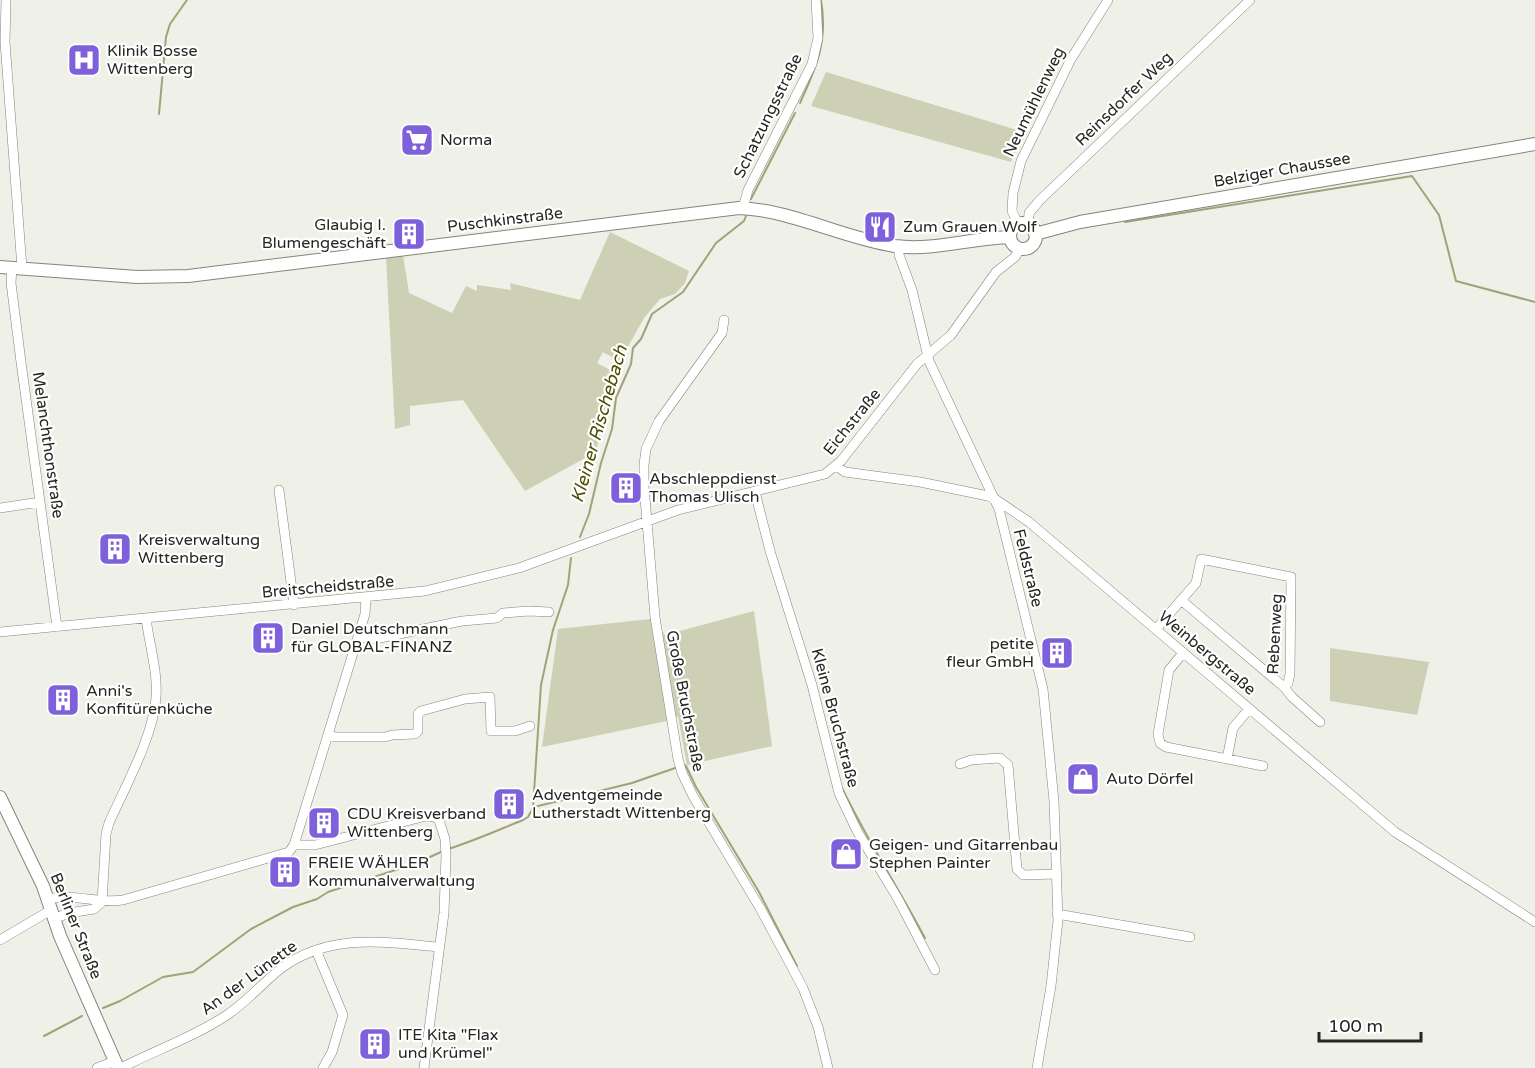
<svg xmlns="http://www.w3.org/2000/svg" width="1535" height="1068" viewBox="0 0 1535 1068" font-family="'Varela Round',sans-serif">
  <style>
    .green { fill: #cdd0b4 }
    .lines { fill: none; stroke-linecap: round; stroke-linejoin: round }
    .stream { stroke: #a0a378; stroke-width: 2 }
    .minor-casing { stroke: #84847d; stroke-width: 10 }
    .major-casing { stroke: #84847d; stroke-width: 14 }
    .minor { stroke: #fff; stroke-width: 9 }
    .major { stroke: #fff; stroke-width: 12 }
    .labels { text-anchor: middle; dominant-baseline: central; stroke-width: 4.5; stroke-linejoin: round; paint-order: stroke }
    .poi-label { font-size: 16px; fill: #262623; stroke: #fff; text-anchor: start }
    .street-label { font-size: 16px; fill: #262623; stroke: #fff }
    .water-label { font-size: 18px; font-style: italic; fill: #4c4e00; stroke: #fff }
  </style>
  <rect width="100%" height="100%" fill="#eff0e7"/>
  <path class="green" d="M 826,72 L 1024,132 L 1011,162 L 811,106 Z
    M 610,232 L 689,271 L 685,283 L 675,294 L 660,299 L 644,318 L 620,361 L 579,340 L 603,352 L 597,363 L 614,372 L 596,452 L 525,491 L 463,400 L 410,406 L 410,425 L 395,429 L 386,257 L 403,255 L 409,293 L 452,313 L 466,286 L 477,291 L 477,285 L 511,290 L 510,283 L 580,300 Z
    M 754,611 L 772,746 L 687,765 L 678,716 L 667,721 L 542,747 L 558,629 L 650,619 L 665,635 Z
    M 1330,648 L 1429,662 L 1417,715 L 1330,701 Z"/>
  <g class="lines">
    <path class="stream" d="M 800,103 C 817,66 828,41 821,0
      M 159,114 L 166,37 L 170,24 L 187,0
      M 751,199 L 795,113
      M 1125,222 L 1412,176 L 1439,215 L 1456,281 L 1535,302
      M 580,537 L 589,514 L 601,463 L 612,429 L 616,398 L 631,364 L 633,348 L 641,339 L 652,314 L 683,292 L 716,243 L 744,221 L 746,216
      M 684,765 L 686,766 L 696,787 L 759,892 L 797,966
      M 842,788 C 867,840 898,887 925,938
      M 534,807 L 632,783 L 678,767
      M 448,849 C 474,841 498,830 523,820 L 528,817 L 533,808 L 541,685 L 553,630 L 568,585 L 571,558
      M 103,1008 L 120,1001 L 163,977 L 193,972 L 251,929 L 293,907 L 317,899 L 328,892 L 417,863 L 443,851
      M 44,1036 L 82,1016"/>
    <g class="minor-casing">
      <path id="minor" d="M 6,0 L 5,42 L 22,268
        M 743,208 L 748,190 L 812,64 L 818,38 L 816,0
        M 1018,224 L 1012,211 L 1013,193 L 1021,161 L 1071,59 L 1108,0
        M 1028,225 L 1029,213 L 1040,200 L 1250,0
        M 899,246 L 899,255 L 912,290 L 929,361 L 999,509 L 1043,689 L 1054,801 L 1058,920 L 1051,986 L 1037,1068
        M 12,267 L 11,283 L 21,362 L 57,627
        M 724,320 L 722,333 L 659,421 L 646,449 L 644,465 L 644,486 L 655,617 L 678,759 L 682,773 L 693,796 L 760,908 L 803,988 L 818,1027 L 828,1068
        M 836,466 L 845,472 L 920,482 L 988,496 L 995,499 L 1029,522 L 1395,832 L 1535,922
        M 279,490 L 294,605
        M 755,492 L 770,551 L 812,685 L 839,793 L 857,831 L 898,899 L 935,970
        M 0,508 L 40,502
        M 1156,629 L 1196,583 L 1201,559 L 1291,577 L 1290,674 L 1288,683 L 1284,687 L 1181,600
        M 0,632 L 425,591 L 519,568 L 678,510 L 825,474 L 841,461 L 917,364 L 951,335 L 996,272 L 1015,257 L 1020,249
        M 358,637 L 375,639 L 462,621 L 497,618 L 503,613 L 529,611 L 549,612
        M 1183,653 L 1169,670 L 1158,734 L 1160,743 L 1166,747 L 1263,766
        M 1284,687 L 1292,697 L 1320,722
        M 328,735 L 336,737 L 385,737 L 392,735 L 415,734 L 418,731 L 418,714 L 421,711 L 465,699 L 490,697 L 491,731 L 515,731 L 530,726
        M 1227,759 L 1233,728 L 1249,709
        M 960,764 L 971,760 L 1000,758 L 1008,765 L 1017,869 L 1023,875 L 1056,874
        M 294,845 L 315,845 L 426,816 L 434,817 L 439,820 L 445,839 L 446,855 L 444,913 L 424,1068
        M 47,899 C 74,893 97,904 123,900 L 289,852 L 294,845 L 365,614 L 366,598
        M 102,902 L 106,834 L 109,823 C 125,787 154,735 156,697 C 158,671 149,644 146,618
        M 1057,914 L 1190,937
        M 53,919 L 69,913 L 94,909 L 102,902
        M 0,940 L 51,910
        M 316,950 L 343,1015 L 332,1052 L 323,1068
        M 97,1068 L 115,1061
        M 121,1068 C 156,1050 194,1037 227,1015 C 248,1001 264,981 283,967 C 331,933 384,942 438,947"/>
    </g>
    <g class="major-casing">
      <path id="major" d="M1010 236a13 13 0 1 1 26 0a13 13 0 1 1-26 0Z
        M 1035,234 L 1080,222 L 1535,144
        M 0,267 L 137,277 L 188,276 L 739,208 C 792,210 842,238 895,246 C 934,251 971,238 1010,237
        M 0,797 L 43,886 L 60,936 L 118,1068"/>
    </g>
    <use href="#minor" class="minor"/>
    <use href="#major" class="major"/>
  </g>
  <defs>
    <g id="hospital-square" transform="scale(1.725)"><rect x="-9" y="-9" width="18" height="18" rx="4" fill="#7e60db" stroke="#fff"/><path d="M-5-5h3v3.5h4V-5h3V5h-3V1.5h-4V5h-3Z" fill="#fff"/></g>
    <g id="supermarket-square" transform="scale(1.725)"><rect x="-9" y="-9" width="18" height="18" rx="4" fill="#7e60db" stroke="#fff"/><path d="M-6-5.5h2.5l.6 2H6L4.5 2H-2.5L-4.4-4H-6ZM-1.5 3.2a1.3 1.3 0 1 0 .1 0ZM3 3.2a1.3 1.3 0 1 0 .1 0Z" fill="#fff"/></g>
    <g id="restaurant-square" transform="scale(1.725)"><rect x="-9" y="-9" width="18" height="18" rx="4" fill="#7e60db" stroke="#fff"/><path d="M-5-6h1v4h1v-4h1v4h1v-4h1v5L-1.5 .5V6h-2V.5L-5-1ZM5-6V6H3V1.5H1.5Q1.5-4 5-6Z" fill="#fff"/></g>
    <g id="building-square" transform="scale(1.725)"><rect x="-9" y="-9" width="18" height="18" rx="4" fill="#7e60db" stroke="#fff"/><path d="M-4-6H4V6H1V3H-1V6H-4ZM-2.5-4.3h1.7v1.8h-1.7ZM.8-4.3h1.7v1.8H.8ZM-2.5-1h1.7V.8h-1.7ZM.8-1h1.7V.8H.8Z" fill="#fff"/></g>
    <g id="shop-square" transform="scale(1.725)"><rect x="-9" y="-9" width="18" height="18" rx="4" fill="#7e60db" stroke="#fff"/><path d="M-5-2.5h2.3a2.7 3.5 0 0 1 5.4 0H5L5.5 6h-11ZM-1.5-2.5h3a1.5 2.3 0 0 0-3 0Z" fill="#fff"/></g>
  </defs>
  <g fill-rule="evenodd">
    <use href="#hospital-square" x="84" y="60"/>
    <use href="#supermarket-square" x="417" y="140"/>
    <use href="#restaurant-square" x="880" y="227"/>
    <use href="#building-square" x="409" y="234"/>
    <use href="#building-square" x="626" y="488"/>
    <use href="#building-square" x="115" y="549"/>
    <use href="#building-square" x="268" y="638"/>
    <use href="#building-square" x="1057" y="653"/>
    <use href="#building-square" x="63" y="700"/>
    <use href="#shop-square" x="1083" y="779"/>
    <use href="#building-square" x="509" y="804"/>
    <use href="#building-square" x="324" y="823"/>
    <use href="#shop-square" x="846" y="854"/>
    <use href="#building-square" x="285" y="872"/>
    <use href="#building-square" x="375" y="1044"/>
  </g>
  <g class="labels">
    <g class="poi-label">
      <text x="107" y="51">Klinik Bosse<tspan x="107" dy="18">Wittenberg</tspan></text>
      <text x="440" y="140">Norma</text>
      <text x="386" y="225" text-anchor="end">Glaubig I.<tspan x="386" dy="18">Blumengeschäft</tspan></text>
      <text x="903" y="227">Zum Grauen Wolf</text>
      <text x="649" y="479">Abschleppdienst<tspan x="649" dy="18">Thomas Ulisch</tspan></text>
      <text x="138" y="540">Kreisverwaltung<tspan x="138" dy="18">Wittenberg</tspan></text>
      <text x="291" y="629">Daniel Deutschmann<tspan x="291" dy="18">für GLOBAL-FINANZ</tspan></text>
      <text x="1034" y="644" text-anchor="end">petite<tspan x="1034" dy="18">fleur GmbH</tspan></text>
      <text x="86" y="691">Anni's<tspan x="86" dy="18">Konfitürenküche</tspan></text>
      <text x="1106" y="779">Auto Dörfel</text>
      <text x="532" y="795">Adventgemeinde<tspan x="532" dy="18">Lutherstadt Wittenberg</tspan></text>
      <text x="347" y="814">CDU Kreisverband<tspan x="347" dy="18">Wittenberg</tspan></text>
      <text x="869" y="845">Geigen- und Gitarrenbau<tspan x="869" dy="18">Stephen Painter</tspan></text>
      <text x="308" y="863">FREIE WÄHLER<tspan x="308" dy="18">Kommunalverwaltung</tspan></text>
      <text x="398" y="1035">ITE Kita "Flax<tspan x="398" dy="18">und Krümel"</tspan></text>
    </g>
    <g class="street-label">
      <text transform="translate(1124 99) rotate(-44)">Reinsdorfer Weg</text>
      <text transform="translate(1034 102) rotate(-64)">Neumühlenweg</text>
      <text transform="translate(768 116) rotate(-64)">Schatzungsstraße</text>
      <text transform="translate(1282 170) rotate(-10)">Belziger Chaussee</text>
      <text transform="translate(505 220) rotate(-7)">Puschkinstraße</text>
      <text transform="translate(852 422) rotate(-51)">Eichstraße</text>
      <text transform="translate(48 445) rotate(82)">Melanchthonstraße</text>
      <text transform="translate(1028 568) rotate(76)">Feldstraße</text>
      <text transform="translate(328 587) rotate(-5)">Breitscheidstraße</text>
      <text transform="translate(1275 634) rotate(-87)">Rebenweg</text>
      <text transform="translate(1207 653) rotate(40)">Weinbergstraße</text>
      <text transform="translate(685 701) rotate(79)">Große Bruchstraße</text>
      <text transform="translate(835 718) rotate(75)">Kleine Bruchstraße</text>
      <text transform="translate(76 926) rotate(68)">Berliner Straße</text>
      <text transform="translate(249 978) rotate(-36)">An der Lünette</text>
    </g>
    <g class="water-label">
      <text transform="translate(599 424) rotate(-74)">Kleiner Rischebach</text>
    </g>
  </g>
  <path d="M1319 1032v9h102v-9" fill="none" stroke="#262623" stroke-width="3"/>
  <text x="1328" y="1032" font-size="18" fill="#262623" stroke="#ffffff" stroke-width="4.5" paint-order="stroke">100 m</text>
</svg>
